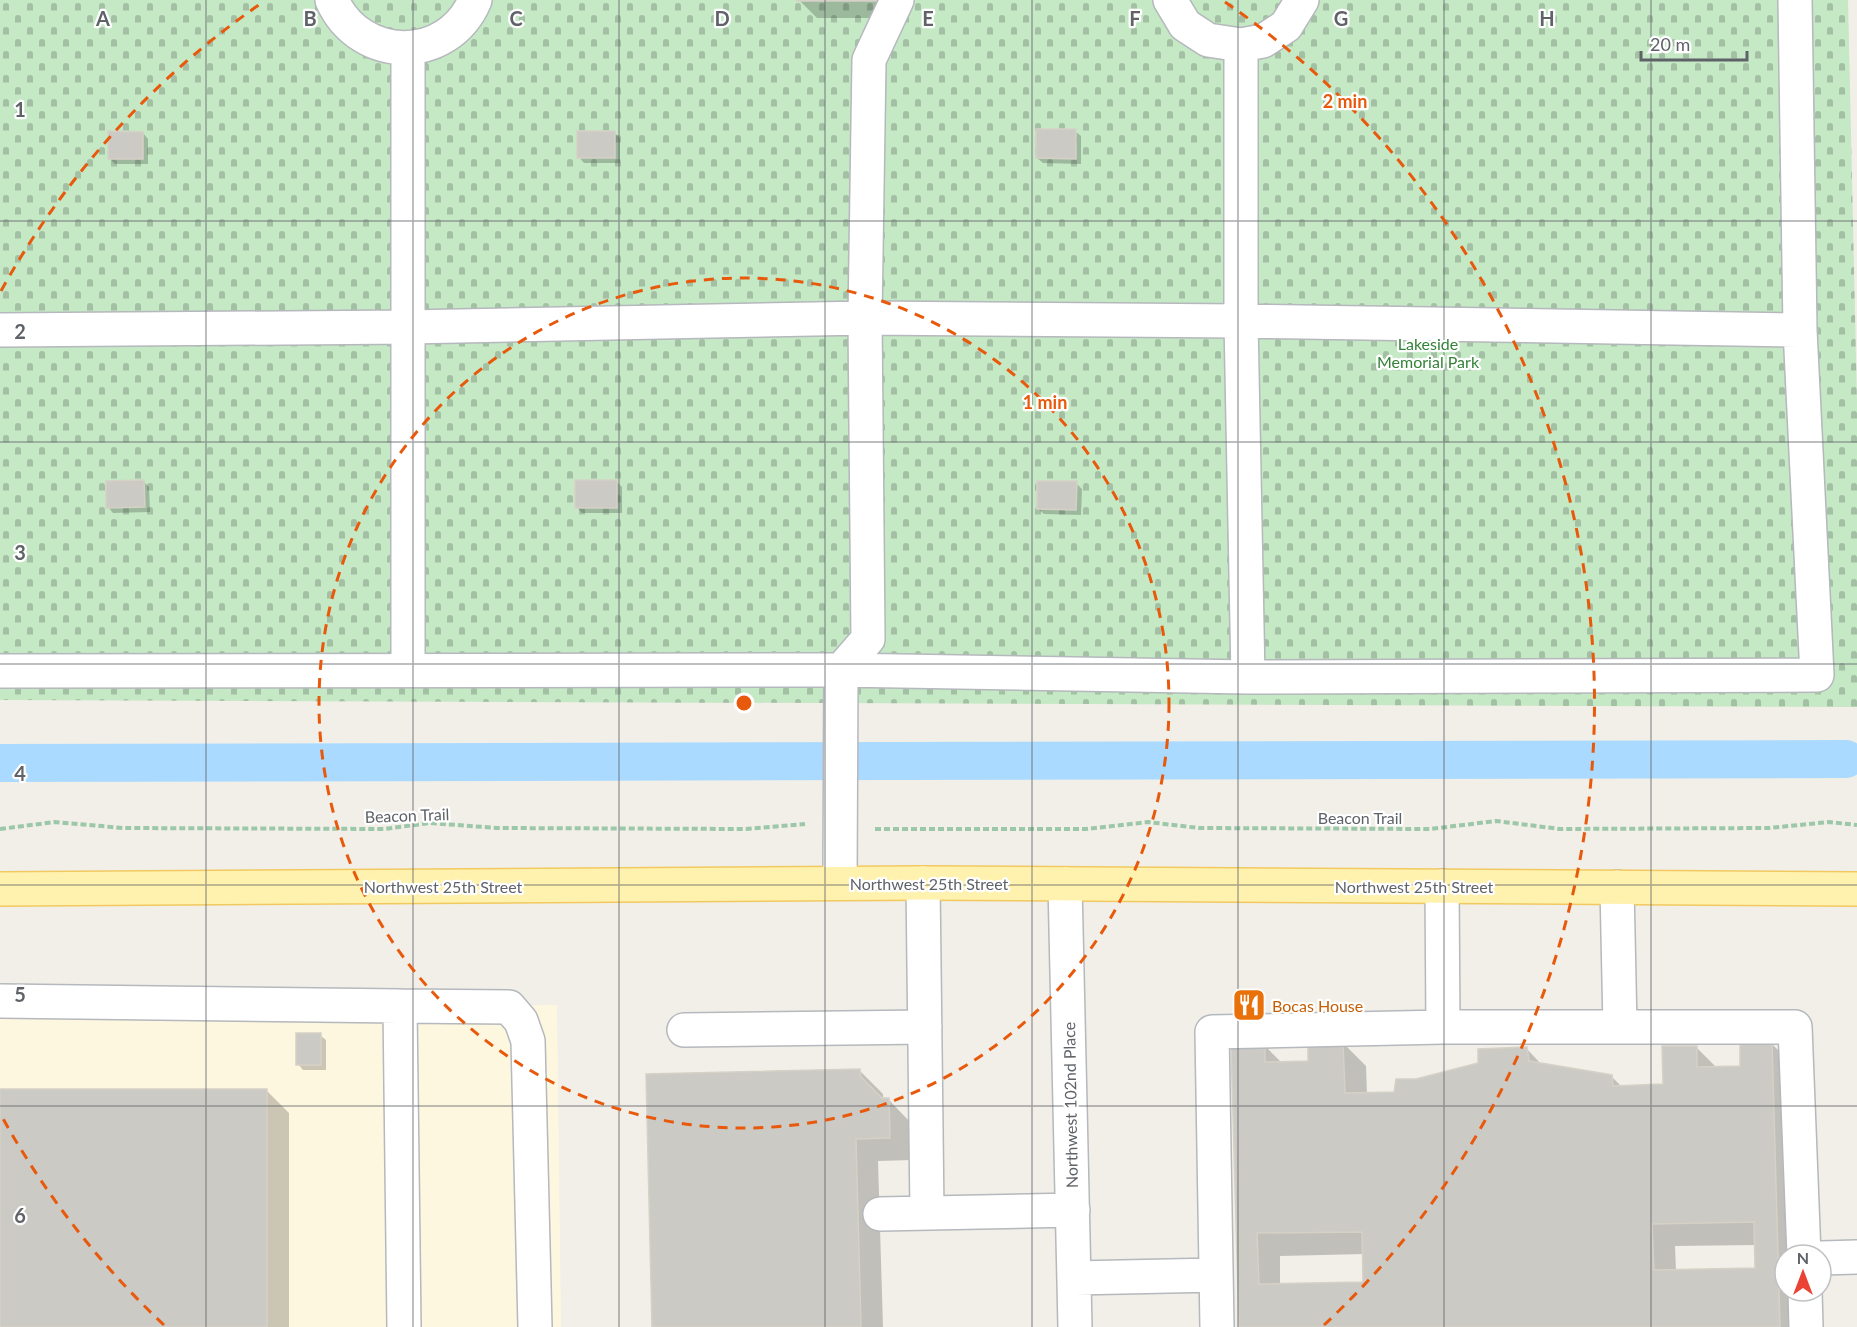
<svg xmlns="http://www.w3.org/2000/svg" width="1857" height="1327" viewBox="0 0 1857 1327" font-family="Lato,sans-serif">
  <style>
    .commercial { fill: #fef7e0 }
    .cemetery { fill: url(#cemetery-stones) }
    .shadow { fill: #0003; fill-rule: evenodd }
    .lines { fill: none; stroke-linecap: round; stroke-linejoin: round }
    .canal { stroke: #aadaff; stroke-width: 38 }
    .building { fill: #cccac5; stroke: #d6d1c6; stroke-width: 1.5; fill-rule: evenodd }
    .minor-casing { stroke: #b5b8bc; stroke-width: 36 }
    .major-casing { stroke: #f2c960; stroke-width: 36 }
    .path { stroke: #9cc7a9; stroke-width: 4; stroke-dasharray: 6 3; stroke-linecap: butt }
    .minor { stroke: #fff; stroke-width: 33 }
    .major { stroke: #fff2af; stroke-width: 33 }
    .grid { fill: none; stroke: #5f6368; stroke-width: 1.5; stroke-opacity: 0.55 }
    .ring { fill: none; stroke: #e8590c; stroke-width: 3; stroke-dasharray: 10 8 }
    .labels { text-anchor: middle; dominant-baseline: central; stroke-width: 4.5; stroke-linejoin: round; paint-order: stroke }
    .park-label { font-size: 16px; fill: #348238; stroke: #fff }
    .street-label { font-size: 16px; fill: #5f6368; stroke: #fff }
    .food-label { font-size: 16px; fill: #c56008; stroke: #fff; text-anchor: start }
    .grid-label { font-size: 20px; text-anchor: middle; font-weight: bold; fill: #5f6368; stroke: #fff; stroke-width: 4.5; stroke-linejoin: round; paint-order: stroke }
    .centre { fill: #e8590c; stroke: #fff; stroke-width: 3 }
    .ring-label { font-size: 18px; text-anchor: middle; font-weight: bold; fill: #e8590c; stroke: #fff; stroke-width: 4.5; stroke-linejoin: round; paint-order: stroke }
  </style>
  <defs>
    <pattern id="cemetery-stones" width="16" height="16" patternUnits="userSpaceOnUse" patternTransform="scale(1.5)"><rect width="16" height="16" fill="#c5e8c5"/><path d="M2 7V4a2 2 0 0 1 4 0v3zM10 15v-3a2 2 0 0 1 4 0v3z" fill="#a3c0a4"/></pattern>
  </defs>
  <rect width="100%" height="100%" fill="#f1efe8"/>
  <path class="commercial" d="M 557,1005 L 561,1327 L 0,1327 L 0,1012 Z"/>
  <path class="cemetery" d="M 0,0 L 1848,0 L 1857,403 L 1857,707 L 0,700 Z"/>
  <path class="shadow" d="M 799,0 L 901,0 L 901,18 L 817,18 Z
    M 1075,131 L 1081,136 L 1081,164 L 1043,163 L 1037,158 Z
    M 614,132 L 620,138 L 620,163 L 584,163 L 579,157 Z
    M 143,133 L 148,139 L 148,164 L 115,164 L 109,158 Z
    M 144,482 L 149,487 L 150,512 L 113,513 L 108,507 Z
    M 617,482 L 622,487 L 622,513 L 582,513 L 577,507 Z
    M 1076,483 L 1082,489 L 1081,515 L 1044,514 L 1038,509 Z
    M 320,1035 L 326,1040 L 326,1070 L 303,1070 L 298,1064 Z
    M 1343,1043 L 1366,1066 L 1367,1094 L 1396,1093 L 1416,1081 L 1479,1064 L 1526,1048 L 1542,1065 L 1611,1076 L 1622,1087 L 1665,1086 L 1696,1047 L 1717,1068 L 1742,1067 L 1771,1043 L 1794,1066 L 1799,1255 L 1785,1255 L 1785,1291 L 1800,1291 L 1801,1327 L 1240,1327 L 1264,1045 L 1282,1063 L 1310,1062 ZM 1756,1245 L 1756,1269 L 1676,1271 L 1675,1246 ZM 1364,1254 L 1365,1284 L 1280,1285 L 1280,1256 Z
    M 860,1071 L 883,1094 L 883,1099 L 888,1099 L 911,1123 L 912,1160 L 878,1161 L 883,1327 L 653,1327 Z
    M 0,1090 L 266,1090 L 289,1113 L 289,1327 L 0,1327 Z"/>
  <g class="lines">
    <path class="canal" d="M 0,763 L 1846,759"/>
  </g>
  <path class="building" d="M 797,0 L 884,0 L 884,1 L 797,1 Z
    M 1036,129 L 1076,129 L 1076,159 L 1036,158 Z
    M 108,131 L 143,132 L 143,159 L 108,159 Z
    M 577,131 L 615,131 L 615,158 L 577,158 Z
    M 144,480 L 145,507 L 106,508 L 106,481 Z
    M 575,480 L 617,480 L 617,508 L 575,508 Z
    M 1037,481 L 1077,481 L 1076,510 L 1037,509 Z
    M 296,1033 L 321,1033 L 321,1065 L 296,1065 Z
    M 1343,1041 L 1345,1093 L 1394,1092 L 1396,1079 L 1416,1079 L 1478,1063 L 1478,1049 L 1527,1047 L 1529,1061 L 1612,1075 L 1613,1086 L 1663,1084 L 1662,1046 L 1697,1046 L 1697,1067 L 1740,1066 L 1740,1043 L 1772,1041 L 1780,1327 L 1239,1327 L 1231,1045 L 1265,1044 L 1265,1062 L 1308,1061 L 1308,1042 ZM 1754,1222 L 1755,1268 L 1654,1270 L 1652,1224 ZM 1362,1232 L 1363,1282 L 1259,1284 L 1257,1233 Z
    M 860,1069 L 861,1077 L 882,1098 L 889,1098 L 890,1138 L 856,1139 L 861,1327 L 652,1327 L 646,1074 Z
    M 0,1089 L 267,1089 L 267,1327 L 0,1327 Z"/>
  <g class="lines">
    <g class="minor-casing">
      <path id="minor" d="M 332,0 C 360,63 448,64 475,0
        M 1170,0 L 1185,25 L 1208,40 L 1241,45 L 1263,41 L 1286,26 L 1302,0
        M 1241,45 L 1241,321 L 1248,677
        M 408,48 L 408,670
        M 0,330 L 408,327 L 865,318 L 1241,321 L 1800,330
        M 0,671 L 841,670 L 1248,677 L 1817,675 L 1800,330 L 1795,0
        M 840,883 L 841,670 L 868,639 L 865,318 L 869,60 L 897,0
        M 923,883 L 927,1213
        M 1065,884 L 1075,1327
        M 1442,886 L 1443,1027 L 1620,1027
        M 1617,887 L 1620,1027 L 1795,1027 L 1804,1255
        M 0,1001 L 400,1006 L 404,1327
        M 400,1006 L 509,1007 L 521,1021 L 528,1041 L 535,1327
        M 684,1030 L 925,1027
        M 880,1214 L 1073,1210
        M 1821,1258 L 1857,1257
        M 1075,1278 L 1216,1275
        M 1805,1291 L 1806,1327
        M 1217,1327 L 1212,1032 L 1443,1027"/>
    </g>
    <g class="major-casing">
      <path id="major" d="M 0,889 L 923,883 L 1857,889"/>
    </g>
    <path class="path" d="M 0,829 L 55,822 L 123,828 L 384,829 L 430,823 L 497,828 L 746,829 L 805,824
      M 875,829 L 1086,829 L 1148,822 L 1199,828 L 1430,829 L 1496,821 L 1560,829 L 1769,828 L 1829,822 L 1857,825"/>
    <use href="#minor" class="minor"/>
    <use href="#major" class="major"/>
  </g>
  <path class="grid" d="M 206,0 L 206,1327M 413,0 L 413,1327M 619,0 L 619,1327M 825,0 L 825,1327M 1032,0 L 1032,1327M 1238,0 L 1238,1327M 1444,0 L 1444,1327M 1651,0 L 1651,1327M 0,221 L 1857,221M 0,442 L 1857,442M 0,664 L 1857,664M 0,885 L 1857,885M 0,1106 L 1857,1106"/>
  <g class="ring">
    <circle cx="744" cy="703" r="425"/>
    <path d="M164 1325A850 850 0 0 1 1 1115M1 291A850 850 0 0 1 263 2M1225 2A850 850 0 0 1 1324 1325"/>
  </g>
  <defs>
    <g id="restaurant-square" transform="scale(1.725)"><rect x="-9" y="-9" width="18" height="18" rx="4" fill="#e8710a" stroke="#fff"/><path d="M-5-6h1v4h1v-4h1v4h1v-4h1v5L-1.5 .5V6h-2V.5L-5-1ZM5-6V6H3V1.5H1.5Q1.5-4 5-6Z" fill="#fff"/></g>
  </defs>
  <g fill-rule="evenodd">
    <use href="#restaurant-square" x="1249" y="1005"/>
  </g>
  <g class="labels">
    <g class="park-label">
      <text x="1428" y="343">Lakeside<tspan x="1428" dy="18">Memorial Park</tspan></text>
    </g>
    <g class="street-label">
      <text transform="translate(407 815) rotate(-2)">Beacon Trail</text>
      <text x="1360" y="817">Beacon Trail</text>
      <text x="929" y="883">Northwest 25th Street</text>
      <text x="443" y="886">Northwest 25th Street</text>
      <text x="1414" y="886">Northwest 25th Street</text>
      <text transform="translate(1070 1105) rotate(-91)">Northwest 102nd Place</text>
    </g>
    <g class="food-label">
      <text x="1272" y="1005">Bocas House</text>
    </g>
  </g>
  <g class="grid-label">
    <text x="103" y="26">A</text>
    <text x="310" y="26">B</text>
    <text x="516" y="26">C</text>
    <text x="722" y="26">D</text>
    <text x="928" y="26">E</text>
    <text x="1135" y="26">F</text>
    <text x="1341" y="26">G</text>
    <text x="1547" y="26">H</text>
    <text x="20" y="117">1</text>
    <text x="20" y="339">2</text>
    <text x="20" y="560">3</text>
    <text x="20" y="781">4</text>
    <text x="20" y="1002">5</text>
    <text x="20" y="1223">6</text>
  </g>
  <circle cx="744" cy="703" r="9" class="centre"/>
  <g class="ring-label">
    <text x="1345" y="108">2 min</text>
    <text x="1045" y="409">1 min</text>
  </g>
  <g transform="translate(1803 1273)"><circle r="28" fill="#ffffff" stroke="#bfc1c3" stroke-width="1.5"/>
  <path d="M0-4.5L10 22L0 15L-10 22Z" fill="#ea4335"/>
  <text y="-9" font-size="16" font-weight="bold" text-anchor="middle" fill="#5f6368">N</text>
  </g>
  <path d="M1641 51v9h106v-9" fill="none" stroke="#5f6368" stroke-width="3"/>
  <text x="1650" y="51" font-size="18" fill="#5f6368" stroke="#ffffff" stroke-width="4.5" paint-order="stroke">20 m</text>
</svg>
